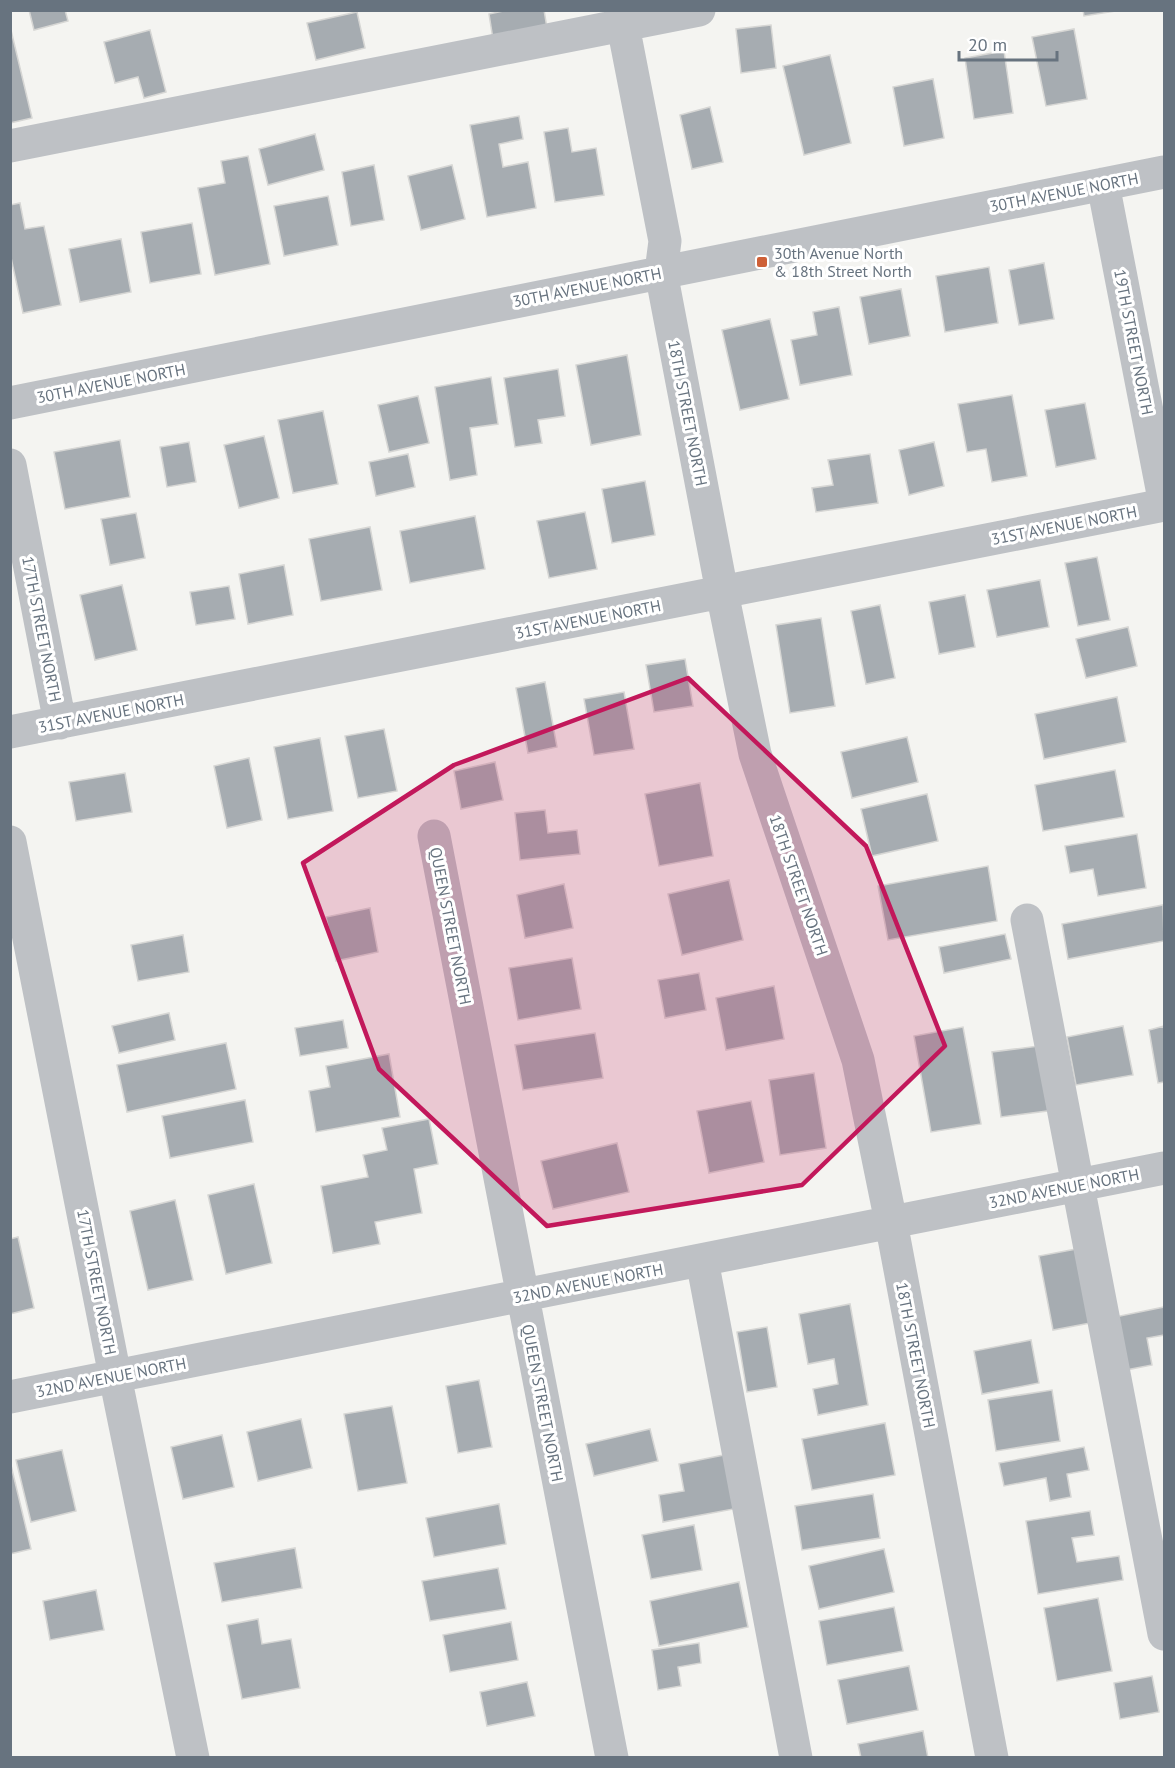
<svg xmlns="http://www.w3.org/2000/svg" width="1175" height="1768" viewBox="0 0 1175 1768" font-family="'PT Sans',sans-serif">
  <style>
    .building { fill: #a6acb1; stroke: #d6d6d4; stroke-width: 1.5 }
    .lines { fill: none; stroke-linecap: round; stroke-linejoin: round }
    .minor { stroke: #bec1c5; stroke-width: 33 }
    .marked { fill: #c2185b; fill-opacity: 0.2; stroke: #c2185b; stroke-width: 4.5; stroke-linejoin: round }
    .poi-dot { fill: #ce6037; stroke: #fff; stroke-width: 2 }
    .labels { text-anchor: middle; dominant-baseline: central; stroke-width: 6; stroke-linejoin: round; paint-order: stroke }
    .street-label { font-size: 16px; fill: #67737f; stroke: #fff }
    .poi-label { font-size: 16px; fill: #67737f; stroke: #fff; text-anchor: start }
  </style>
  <rect width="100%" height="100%" fill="#f4f4f1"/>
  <path class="building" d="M 29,10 L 65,10 L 68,21 L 34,30 Z
    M 508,10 L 544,10 L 547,28 L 493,39 L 489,14 Z
    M 1083,10 L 1122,10 L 1084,16 Z
    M 357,12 L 365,48 L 316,60 L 307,23 Z
    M 771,25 L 776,68 L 741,73 L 736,29 Z
    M 10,26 L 32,118 L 10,123 Z
    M 1074,29 L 1087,99 L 1046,106 L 1032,37 Z
    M 150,30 L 166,92 L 144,98 L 138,77 L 115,83 L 104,42 Z
    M 1004,51 L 1013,113 L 974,119 L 965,58 Z
    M 830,55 L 851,143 L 804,155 L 783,66 Z
    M 933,79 L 944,138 L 904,146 L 893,87 Z
    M 710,107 L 723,162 L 692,169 L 680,115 Z
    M 519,116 L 523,139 L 499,144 L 503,167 L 528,162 L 536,208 L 487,217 L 470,125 Z
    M 568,128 L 572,152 L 596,148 L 604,195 L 555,202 L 544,132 Z
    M 315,134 L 324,170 L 268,185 L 259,149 Z
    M 248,156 L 270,264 L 215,275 L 198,188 L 225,183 L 221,161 Z
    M 374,165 L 384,220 L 351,226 L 342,172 Z
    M 452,165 L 465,219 L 421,230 L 408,176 Z
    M 328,196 L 338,245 L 284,256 L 274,206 Z
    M 20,203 L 25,229 L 44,226 L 61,305 L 23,313 L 10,253 L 10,205 Z
    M 192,223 L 201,274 L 150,283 L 141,232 Z
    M 121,239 L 131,292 L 80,302 L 69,249 Z
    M 1044,263 L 1054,319 L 1019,325 L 1009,270 Z
    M 989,267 L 998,323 L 945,332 L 936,276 Z
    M 901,289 L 910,336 L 869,344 L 860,297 Z
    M 839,307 L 852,375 L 800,385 L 791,340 L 817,335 L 813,312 Z
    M 770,319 L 789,399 L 740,410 L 722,330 Z
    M 627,355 L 641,435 L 591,445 L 576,365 Z
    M 558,369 L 565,416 L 538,420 L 542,443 L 515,447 L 504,378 Z
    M 491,377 L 498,424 L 470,428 L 477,475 L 450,480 L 435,387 Z
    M 1012,395 L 1027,476 L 992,482 L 986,449 L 967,452 L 958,404 Z
    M 418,396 L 429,443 L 389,452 L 378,405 Z
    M 1085,403 L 1096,459 L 1056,467 L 1045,410 Z
    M 323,411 L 338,484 L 293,493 L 278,420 Z
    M 264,436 L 279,498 L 239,508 L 224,445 Z
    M 120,440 L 130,497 L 65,509 L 54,452 Z
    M 189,442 L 196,482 L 167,487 L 160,447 Z
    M 934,442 L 944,486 L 909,495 L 899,450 Z
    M 408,454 L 415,487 L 376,496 L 369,462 Z
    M 870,454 L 878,503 L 816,512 L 812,488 L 833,485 L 828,460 Z
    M 645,481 L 655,535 L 612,543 L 602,489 Z
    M 585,512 L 597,569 L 549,578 L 537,521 Z
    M 136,513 L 145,558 L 110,565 L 101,519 Z
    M 475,516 L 485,569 L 410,583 L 400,531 Z
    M 370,527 L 382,590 L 321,601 L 309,539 Z
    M 1097,557 L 1110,620 L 1078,626 L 1065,563 Z
    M 284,565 L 293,615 L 248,624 L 239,574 Z
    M 1040,580 L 1049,627 L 997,637 L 987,590 Z
    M 122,585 L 137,650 L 95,660 L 80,595 Z
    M 229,586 L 235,619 L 196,625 L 190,592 Z
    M 965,595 L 975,647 L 939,654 L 929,602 Z
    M 880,605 L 895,678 L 866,684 L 851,611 Z
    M 821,618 L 835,706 L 790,713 L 776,625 Z
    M 1128,627 L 1137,666 L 1086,678 L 1076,639 Z
    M 685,659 L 693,706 L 654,712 L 646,665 Z
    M 545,682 L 557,747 L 528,753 L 516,688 Z
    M 624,692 L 634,749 L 594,755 L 584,699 Z
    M 1117,697 L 1126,742 L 1044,759 L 1035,714 Z
    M 384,729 L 397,791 L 358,798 L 345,736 Z
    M 907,737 L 918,782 L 852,798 L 841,752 Z
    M 320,738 L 333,811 L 288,819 L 274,747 Z
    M 249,758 L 262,820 L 227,828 L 214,766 Z
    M 495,762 L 503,800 L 461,809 L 454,771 Z
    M 1115,770 L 1124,817 L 1043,831 L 1035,785 Z
    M 125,773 L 132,812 L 76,821 L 69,782 Z
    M 700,783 L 713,856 L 659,866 L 645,794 Z
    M 927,794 L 938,841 L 872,856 L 861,809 Z
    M 545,810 L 548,833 L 577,830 L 580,854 L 520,860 L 515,813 Z
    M 1137,834 L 1146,888 L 1098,896 L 1093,869 L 1070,873 L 1065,846 Z
    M 988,866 L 997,921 L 888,940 L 878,886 Z
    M 729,880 L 743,940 L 682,955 L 668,894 Z
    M 564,884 L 573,928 L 525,938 L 517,895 Z
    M 1163,905 L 1164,941 L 1068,959 L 1062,924 Z
    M 370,908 L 378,952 L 336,961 L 326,917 Z
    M 1005,934 L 1011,959 L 944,973 L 939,947 Z
    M 183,935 L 189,972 L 138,981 L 131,945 Z
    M 572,958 L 581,1009 L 518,1020 L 509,968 Z
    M 699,973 L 706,1010 L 665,1018 L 658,980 Z
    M 774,986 L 784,1039 L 726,1050 L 716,998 Z
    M 169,1013 L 175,1040 L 119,1053 L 112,1026 Z
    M 343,1020 L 348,1048 L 300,1056 L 295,1028 Z
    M 1123,1026 L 1133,1075 L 1076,1085 L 1067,1037 Z
    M 1164,1026 L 1164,1082 L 1158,1083 L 1149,1030 Z
    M 963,1027 L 981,1124 L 931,1132 L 914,1036 Z
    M 595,1033 L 603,1078 L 523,1090 L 515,1045 Z
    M 226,1043 L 236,1089 L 127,1112 L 117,1065 Z
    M 1046,1045 L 1055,1110 L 1001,1117 L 992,1052 Z
    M 389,1054 L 400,1117 L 316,1132 L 309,1091 L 330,1087 L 326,1066 Z
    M 814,1073 L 826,1148 L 780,1155 L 769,1080 Z
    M 245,1100 L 253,1142 L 170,1158 L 162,1116 Z
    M 751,1101 L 764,1162 L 709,1173 L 697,1111 Z
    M 429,1119 L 438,1164 L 414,1169 L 422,1213 L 375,1222 L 380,1244 L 333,1253 L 321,1186 L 368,1177 L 363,1155 L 387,1150 L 382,1128 Z
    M 617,1143 L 629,1192 L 553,1209 L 541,1161 Z
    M 254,1184 L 272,1263 L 226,1274 L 208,1195 Z
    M 175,1200 L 193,1280 L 148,1290 L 130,1211 Z
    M 18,1237 L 34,1308 L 10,1314 L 10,1239 Z
    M 1087,1247 L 1101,1321 L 1053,1330 L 1039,1256 Z
    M 850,1304 L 868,1405 L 818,1415 L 813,1389 L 838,1384 L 834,1359 L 808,1364 L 799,1314 Z
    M 1164,1307 L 1164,1335 L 1147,1338 L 1152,1365 L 1126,1370 L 1115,1317 Z
    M 767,1327 L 777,1387 L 747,1392 L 737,1332 Z
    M 1031,1340 L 1039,1383 L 982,1394 L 974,1351 Z
    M 479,1380 L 492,1447 L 458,1453 L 446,1386 Z
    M 1052,1390 L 1060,1441 L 996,1451 L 988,1400 Z
    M 392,1406 L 407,1483 L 358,1491 L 344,1414 Z
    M 301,1419 L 312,1468 L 258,1481 L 247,1432 Z
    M 885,1423 L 895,1475 L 812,1490 L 802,1439 Z
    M 650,1429 L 658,1461 L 594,1476 L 586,1444 Z
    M 222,1435 L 234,1487 L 183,1499 L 171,1447 Z
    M 1084,1447 L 1089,1470 L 1067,1474 L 1071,1497 L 1050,1501 L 1046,1478 L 1004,1486 L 999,1463 Z
    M 62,1450 L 76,1511 L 31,1522 L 16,1460 Z
    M 729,1454 L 739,1508 L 663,1522 L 659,1495 L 684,1491 L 679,1464 Z
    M 10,1461 L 31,1549 L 10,1554 Z
    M 873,1494 L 880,1538 L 802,1550 L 795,1506 Z
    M 499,1504 L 506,1544 L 434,1557 L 426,1518 Z
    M 1090,1511 L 1094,1535 L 1072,1538 L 1077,1562 L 1119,1556 L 1123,1580 L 1038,1594 L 1026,1521 Z
    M 694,1525 L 702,1570 L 651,1579 L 642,1535 Z
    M 295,1548 L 302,1588 L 222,1602 L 214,1563 Z
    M 884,1549 L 894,1592 L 819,1609 L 809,1566 Z
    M 498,1568 L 506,1609 L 430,1621 L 422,1581 Z
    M 739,1582 L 748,1627 L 659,1646 L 650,1601 Z
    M 96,1590 L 104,1630 L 50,1640 L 43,1601 Z
    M 1098,1598 L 1112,1671 L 1057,1681 L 1044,1608 Z
    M 894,1607 L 903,1651 L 827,1665 L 819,1621 Z
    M 258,1619 L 262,1644 L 291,1639 L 300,1688 L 242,1699 L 227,1625 Z
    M 511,1622 L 518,1660 L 450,1672 L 443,1635 Z
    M 699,1643 L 701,1663 L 678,1667 L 681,1686 L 658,1690 L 652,1650 Z
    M 909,1666 L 918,1710 L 847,1724 L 838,1680 Z
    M 1152,1676 L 1159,1712 L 1120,1719 L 1114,1683 Z
    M 527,1682 L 535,1716 L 487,1726 L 480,1692 Z
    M 923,1731 L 928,1758 L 861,1758 L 858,1744 Z"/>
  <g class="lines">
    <path class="minor" d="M 620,10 L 665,241 L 661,272 L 722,592 L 755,754 L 858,1060 L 891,1222 L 992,1758
      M 10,146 L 699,10
      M 1103,184 L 1164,499
      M 10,403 L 1164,172
      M 10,465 L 60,723
      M 10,732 L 1164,505
      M 434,836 L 612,1758
      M 10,842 L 115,1376 L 193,1758
      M 1027,920 L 1164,1634
      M 702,1260 L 796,1758
      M 10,1397 L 1164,1168"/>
  </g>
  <path class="marked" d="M 688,678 L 866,846 L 945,1046 L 802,1185 L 547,1226 L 379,1069 L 303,863 L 454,765 Z"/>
  <rect class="poi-dot" x="756" y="256" width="12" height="12" rx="3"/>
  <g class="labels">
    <g class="street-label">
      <text transform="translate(1064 192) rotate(-11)">30TH AVENUE NORTH</text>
      <text transform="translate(587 287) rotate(-11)">30TH AVENUE NORTH</text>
      <text transform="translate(1134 342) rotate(79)">19TH STREET NORTH</text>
      <text transform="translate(111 383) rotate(-11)">30TH AVENUE NORTH</text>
      <text transform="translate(688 413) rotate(79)">18TH STREET NORTH</text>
      <text transform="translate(1064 525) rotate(-11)">31ST AVENUE NORTH</text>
      <text transform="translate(588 619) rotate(-11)">31ST AVENUE NORTH</text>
      <text transform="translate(42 629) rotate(79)">17TH STREET NORTH</text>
      <text transform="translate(111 713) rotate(-11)">31ST AVENUE NORTH</text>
      <text transform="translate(799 885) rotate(71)">18TH STREET NORTH</text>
      <text transform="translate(451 926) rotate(79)">QUEEN STREET NORTH</text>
      <text transform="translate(1064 1188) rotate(-11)">32ND AVENUE NORTH</text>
      <text transform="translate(97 1282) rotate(79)">17TH STREET NORTH</text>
      <text transform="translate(588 1283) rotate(-11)">32ND AVENUE NORTH</text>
      <text transform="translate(916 1355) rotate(79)">18TH STREET NORTH</text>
      <text transform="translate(111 1377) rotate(-11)">32ND AVENUE NORTH</text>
      <text transform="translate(543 1403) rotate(79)">QUEEN STREET NORTH</text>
    </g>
    <g class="poi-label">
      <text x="774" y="253">30th Avenue North<tspan x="774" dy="18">&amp; 18th Street North</tspan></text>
    </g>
  </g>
  <rect width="1175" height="1768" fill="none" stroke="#67737f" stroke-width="24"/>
  <path d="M959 51v9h98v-9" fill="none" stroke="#67737f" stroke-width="3"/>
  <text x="968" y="51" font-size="18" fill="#67737f" stroke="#ffffff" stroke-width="4.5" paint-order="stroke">20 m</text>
</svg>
